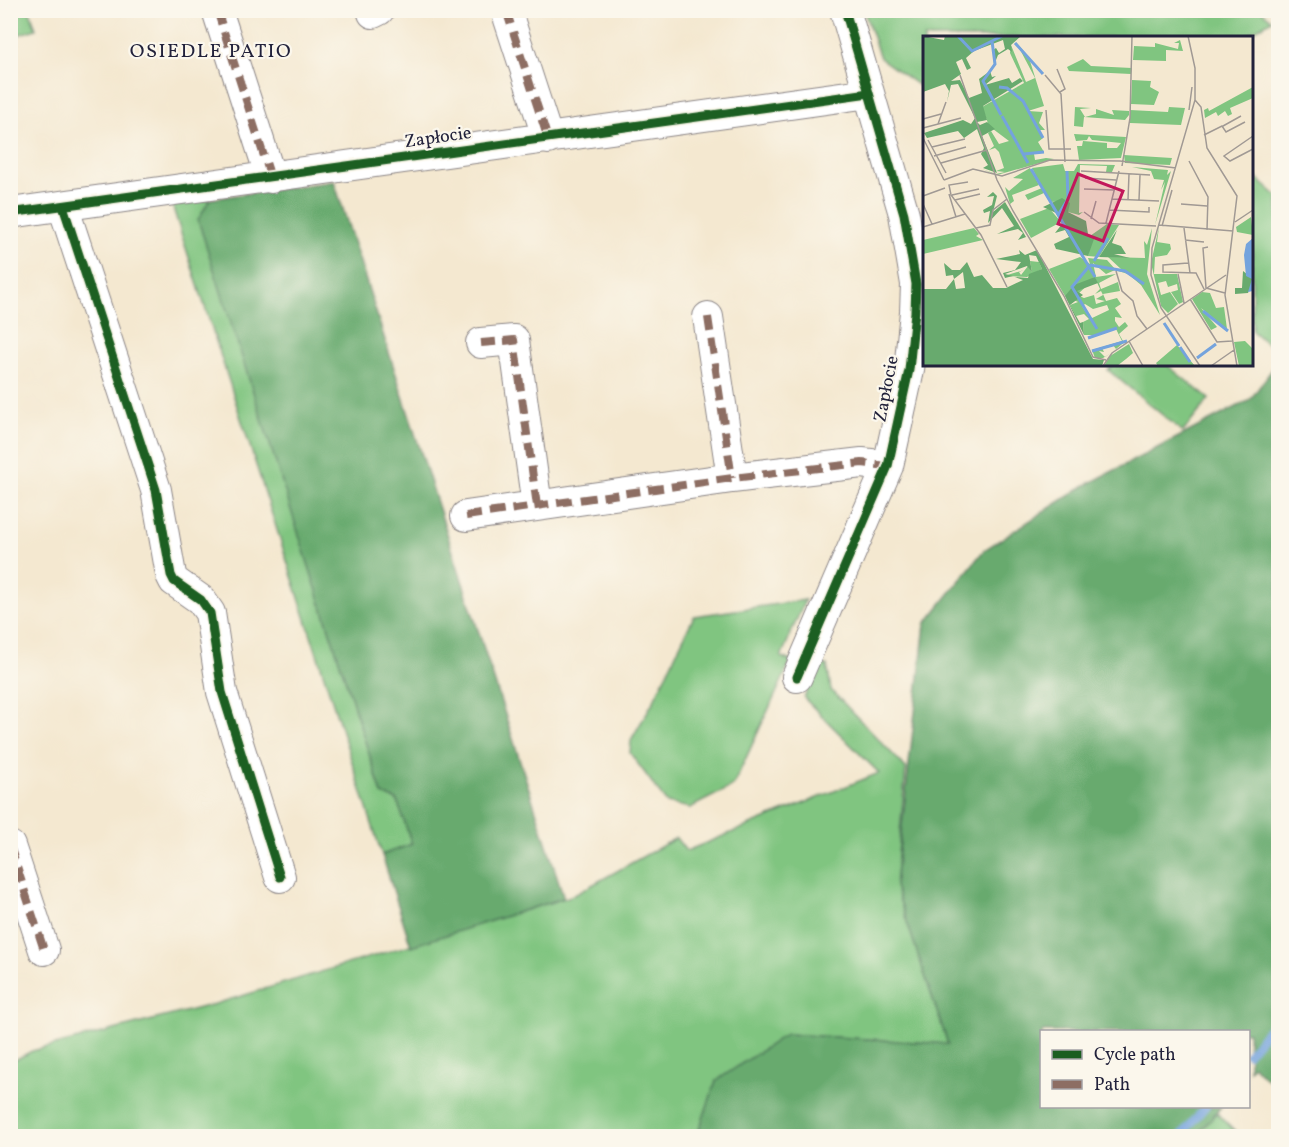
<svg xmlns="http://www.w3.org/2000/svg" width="1289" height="1147" viewBox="0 0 1289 1147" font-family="Vollkorn,serif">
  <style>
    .green { fill: #80c580; stroke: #51745e; stroke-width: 1.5 }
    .forest { fill: #68aa6e; stroke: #456654; stroke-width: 1.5 }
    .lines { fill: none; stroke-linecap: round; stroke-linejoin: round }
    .stream { stroke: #74a3dd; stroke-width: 8 }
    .minor-casing { stroke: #8b8586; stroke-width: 32 }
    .minor { stroke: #fff; stroke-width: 30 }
    .quiet { stroke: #8d6e63; stroke-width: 8; stroke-dasharray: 15 8; stroke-linecap: butt }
    .cycleway-casing { stroke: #fbf7ec; stroke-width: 13 }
    .cycleway { stroke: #1b5e20; stroke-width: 9 }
    .labels { text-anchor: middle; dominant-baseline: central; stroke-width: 4.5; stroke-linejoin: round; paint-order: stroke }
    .street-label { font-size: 18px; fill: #22223b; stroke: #fbf7ec }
    .neighbourhood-label { font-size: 20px; letter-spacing: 1.5px; fill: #22223b; stroke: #fbf7ec }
    .inset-river { fill: none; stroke: #74a3dd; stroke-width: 3 }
    .inset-road { fill: none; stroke: #a09994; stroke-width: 1.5 }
    .view { fill: #c2185b; fill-opacity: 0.15; stroke: #c2185b; stroke-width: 3 }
    .inset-edge { fill: none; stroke: #22223b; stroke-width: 3 }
  </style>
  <rect width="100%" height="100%" fill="#fbf7ec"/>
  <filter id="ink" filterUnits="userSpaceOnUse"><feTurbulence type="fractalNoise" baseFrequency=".0167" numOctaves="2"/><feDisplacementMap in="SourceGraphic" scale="12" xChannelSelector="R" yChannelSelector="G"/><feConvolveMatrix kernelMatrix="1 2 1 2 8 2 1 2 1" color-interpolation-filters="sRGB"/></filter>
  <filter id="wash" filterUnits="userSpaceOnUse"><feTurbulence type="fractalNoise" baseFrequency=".008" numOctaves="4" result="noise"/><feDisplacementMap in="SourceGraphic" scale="24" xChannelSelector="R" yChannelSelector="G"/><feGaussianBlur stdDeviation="1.35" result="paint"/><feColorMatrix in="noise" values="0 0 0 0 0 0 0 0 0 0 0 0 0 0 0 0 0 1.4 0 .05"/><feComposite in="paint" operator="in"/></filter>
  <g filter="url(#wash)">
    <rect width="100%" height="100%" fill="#f4e8d0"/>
    <path class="green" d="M 1261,10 L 1272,20 L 1244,37 L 924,38 L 924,88 L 922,88 L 880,58 L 864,11 Z
      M 10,11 L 30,11 L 36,29 L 11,37 Z
      M 1252,174 L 1278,197 L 1278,353 L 1252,331 Z
      M 210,199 L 199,220 L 382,794 L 397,800 L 412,844 L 382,855 L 172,205 Z
      M 1113,365 L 1167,365 L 1209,399 L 1183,432 L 1108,370 Z
      M 805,600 L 781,657 L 791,661 L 733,786 L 690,808 L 667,803 L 630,753 L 631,740 L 653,702 L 694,616 Z
      M 818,664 L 827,665 L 831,690 L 906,768 L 895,886 L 948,1044 L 786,1034 L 717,1081 L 697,1136 L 11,1136 L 11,1062 L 32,1051 L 215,1004 L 565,898 L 576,894 L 676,838 L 686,851 L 879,773 L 804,698 Z
      M 1217,1113 L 1240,1136 L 1196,1136 Z"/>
    <path class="forest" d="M 334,181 L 564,898 L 411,946 L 382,855 L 412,844 L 397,800 L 382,794 L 198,220 L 210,199 Z
      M 1278,361 L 1278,1090 L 1253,1065 L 1249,1070 L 1248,1032 L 1042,1032 L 1042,1106 L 1221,1107 L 1196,1136 L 697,1136 L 716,1081 L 786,1034 L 948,1044 L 895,886 L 925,624 L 984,550 L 1084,486 L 1250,400 Z"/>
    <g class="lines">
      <path class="stream" d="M 1248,1054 L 1278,1017
        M 1181,1136 L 1206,1106"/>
    </g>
  </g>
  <g filter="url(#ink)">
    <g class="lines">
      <g class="minor-casing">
        <path id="minor" d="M 217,10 L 271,178
          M 506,10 L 548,139
          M 373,13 L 379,10
          M 63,206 L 156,490 L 171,575 L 174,581 L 201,600 L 210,613 L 222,692 L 280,877
          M 10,213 L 869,93
          M 708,317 L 732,478
          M 481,343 L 514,340 L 537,506
          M 466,516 L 732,478 L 862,463 L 888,466
          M 797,677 L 888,466 L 909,370 L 915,312 L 916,284 L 904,214 L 845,10
          M 10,846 L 44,950"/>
      </g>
      <use href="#minor" class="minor"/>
      <path class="quiet" d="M 217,10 L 271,178
        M 506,10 L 548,139
        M 373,13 L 379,10
        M 708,317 L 732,478
        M 481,343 L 514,340 L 537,506
        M 466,516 L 732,478 L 862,463 L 888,466
        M 10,846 L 44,950"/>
      <g class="cycleway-casing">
        <path id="cycleway" d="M 63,206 L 156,490 L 171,575 L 174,581 L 201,600 L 210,613 L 222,692 L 280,877
          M 10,213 L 869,93
          M 797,677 L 888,466 L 909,370 L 915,312 L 916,284 L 904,214 L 845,10"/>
      </g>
      <use href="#cycleway" class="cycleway"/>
    </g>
  </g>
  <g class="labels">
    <g class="street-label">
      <text transform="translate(438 138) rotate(-8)">Zapłocie</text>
      <text transform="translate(887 389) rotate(-79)">Zapłocie</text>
    </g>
    <g class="neighbourhood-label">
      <text x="211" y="52">OSIEDLE PATIO</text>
    </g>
  </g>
  <g transform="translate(923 36)">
    <rect width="330" height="330" fill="#f4e8d0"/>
    <path d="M 257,4 L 260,15 L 243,14 L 243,25 L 210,24 L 211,10 L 232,11 L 232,7 L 255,13 L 256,7 L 251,7 ZM 93,6 L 120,38 L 107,25 L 121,70 L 105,75 L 120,76 L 116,87 L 122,94 L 116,94 L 120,102 L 115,106 L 121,116 L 111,118 L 112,124 L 123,122 L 131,123 L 74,139 L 59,133 L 73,138 L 82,136 L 73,135 L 81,132 L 76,116 L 72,112 L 66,114 L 71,110 L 65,97 L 68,95 L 76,108 L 86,105 L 66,90 L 59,71 L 101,47 L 87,17 L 88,9 L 103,46 L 112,42 ZM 160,23 L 168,30 L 209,32 L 208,38 L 146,35 L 144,31 ZM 209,44 L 228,45 L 227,51 L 236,56 L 231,69 L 208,68 ZM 330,51 L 330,62 L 307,72 L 309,78 L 305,80 L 302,75 L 295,80 L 293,76 L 282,82 L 281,74 L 285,72 L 286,75 ZM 152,71 L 168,72 L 157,73 L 162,81 L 173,78 L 173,73 L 191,79 L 189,74 L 206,75 L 206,79 L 202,84 L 161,81 L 160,91 L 151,90 ZM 246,71 L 262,72 L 258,89 L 207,87 L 207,74 L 245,76 ZM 151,98 L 203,101 L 198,122 L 156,124 L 154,110 L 159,110 L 160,105 L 184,107 L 184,112 L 194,112 L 198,107 L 169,104 L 166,100 L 164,104 L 153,105 ZM 201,119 L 249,122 L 247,129 L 202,127 ZM 140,128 L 142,135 L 151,135 L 155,128 L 192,129 L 189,136 L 183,136 L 184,130 L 157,129 L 156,177 L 160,176 L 156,179 L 145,176 L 144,165 L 127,166 L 121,157 L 105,164 L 102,159 L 119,152 L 109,132 ZM 209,131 L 245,134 L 244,139 L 248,135 L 232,189 L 242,146 L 238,154 L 241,144 L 231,143 L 228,135 ZM 107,132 L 116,149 L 89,159 L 91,165 L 87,168 L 82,151 L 86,155 L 92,150 L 100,143 L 90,142 ZM 126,172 L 138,186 L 108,202 L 97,183 ZM 328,181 L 330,199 L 314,196 L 313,191 ZM 184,188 L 196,189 L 176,221 L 165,220 L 167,200 ZM 236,191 L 234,206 L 247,208 L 248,213 L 244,219 L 232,221 L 231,238 L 254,238 L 260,266 L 256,268 L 248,256 L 255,254 L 254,248 L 245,251 L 243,245 L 235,247 L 238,259 L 247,256 L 255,268 L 245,277 L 238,270 L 228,227 ZM 51,192 L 56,198 L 53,200 L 60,204 L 0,218 L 0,204 ZM 229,192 L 224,238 L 237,279 L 218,249 L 205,238 L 192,234 L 183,238 L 170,227 L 173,241 L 193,238 L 176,247 L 178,253 L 195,246 L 197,255 L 180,258 L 183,265 L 194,262 L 198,268 L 192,272 L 199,282 L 192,281 L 192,285 L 196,291 L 202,286 L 205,290 L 196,298 L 200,305 L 204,304 L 193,313 L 190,309 L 179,312 L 181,316 L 176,315 L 182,321 L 188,317 L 180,322 L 172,322 L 169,314 L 199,305 L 193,293 L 165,303 L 173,299 L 161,299 L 160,286 L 166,283 L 161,278 L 153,280 L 147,269 L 155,266 L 142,260 L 126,233 L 157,221 L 167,228 L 165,222 L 184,224 L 192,233 L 199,234 L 185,221 L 222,222 L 221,205 L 224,209 ZM 172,242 L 177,253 L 172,258 L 178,255 L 180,259 L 173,263 L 182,265 L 173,268 L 171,259 L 161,262 L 154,259 ZM 162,268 L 170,273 L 184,269 L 186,274 L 167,283 L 159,270 ZM 107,225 L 116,226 L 119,233 L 104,241 L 81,240 L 101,234 L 96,236 L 98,239 L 105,230 L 109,236 ZM 279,256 L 287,257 L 293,272 L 301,271 L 304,293 L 278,272 L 294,291 L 288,294 L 269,263 ZM 322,305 L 330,313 L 330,330 L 316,330 L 311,306 ZM 206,308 L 210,317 L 203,323 L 194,330 L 181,330 L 187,320 ZM 254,309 L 272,330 L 235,330 L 233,327 Z" fill="#80c580" fill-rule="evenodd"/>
    <path d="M 0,0 L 21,4 L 22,0 L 98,0 L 88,9 L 89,16 L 85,13 L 75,19 L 71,29 L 70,14 L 73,12 L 76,17 L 82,13 L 80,4 L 51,15 L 43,22 L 48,32 L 44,34 L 39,23 L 33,26 L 38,38 L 28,45 L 37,44 L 46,62 L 59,57 L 56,43 L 67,35 L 69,41 L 73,40 L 62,49 L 86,42 L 89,47 L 97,42 L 100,45 L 60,70 L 64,84 L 54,86 L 57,89 L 64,86 L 72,93 L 59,100 L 74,137 L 60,132 L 65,129 L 58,118 L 61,112 L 54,93 L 41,102 L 35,95 L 4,102 L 1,97 L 40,84 L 48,88 L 52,82 L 35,48 L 28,49 L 24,66 L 26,55 L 22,48 L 0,56 ZM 70,156 L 74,160 L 70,176 L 82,166 L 103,201 L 95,204 L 100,197 L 95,193 L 74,198 L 91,190 L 79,172 L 65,187 L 67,175 L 61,177 L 60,174 L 69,169 L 71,160 L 64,161 ZM 139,162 L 147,167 L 145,176 L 163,185 L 165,198 L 171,203 L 165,220 L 133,213 L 131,208 L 146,201 L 142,194 L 132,197 L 139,188 L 133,177 L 120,171 ZM 194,194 L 189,207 L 198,210 L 203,218 L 191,218 L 207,222 L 176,221 ZM 96,214 L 102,219 L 114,214 L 170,323 L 181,324 L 179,330 L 0,330 L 0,253 L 23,253 L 31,243 L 33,253 L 42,252 L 40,236 L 31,243 L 30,239 L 23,240 L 21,227 L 29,234 L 37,234 L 44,226 L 51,241 L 59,239 L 70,252 L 83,252 L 100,244 L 92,241 L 105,242 L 106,238 L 119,233 L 113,220 L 106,219 L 109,236 L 104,230 L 82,238 L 90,240 L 82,242 L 80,237 L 92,234 L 98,226 L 73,223 L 97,218 ZM 320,235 L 329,242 L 329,248 L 325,257 L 312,258 L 312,252 L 319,252 ZM 172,241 L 175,247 L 154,255 L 160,259 L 147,269 L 157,287 L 160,286 L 161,299 L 142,260 L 151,249 Z" fill="#68aa6e"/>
    <path d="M 330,202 L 330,255 L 325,256 L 329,243 L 323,240 L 321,219 L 323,208 Z" fill="#74a3dd"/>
    <path class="inset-river" d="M 35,0 L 49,15 L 79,0M 69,5 L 72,28 L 60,45 L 78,79M 92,7 L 120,38M 76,51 L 84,52 L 100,65 L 120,102M 79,80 L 105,127M 101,118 L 121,116M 108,133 L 172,241M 135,179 L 145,163 L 144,135M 171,225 L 185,202M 167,229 L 149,251 L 174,293M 167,229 L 202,235 L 221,248M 280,275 L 305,295M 241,287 L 256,310M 165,302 L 194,292M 257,311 L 267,326M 169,315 L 204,305M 274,322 L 293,308"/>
    <path class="inset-road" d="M 265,0 L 272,32 L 272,64 L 229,212 L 228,239 L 238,272 L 277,330M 134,33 L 142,53 L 137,56M 37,39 L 74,144 L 90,175 L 141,260 L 170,321 L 183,324M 122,39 L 138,58 L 142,126M 272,64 L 278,71 L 284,112 L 314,160 L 302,259 L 314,330M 123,74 L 126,113 L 148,113M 266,74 L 269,51M 0,83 L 18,78M 15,88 L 23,66M 300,90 L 318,80M 0,92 L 38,82M 281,99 L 299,90 L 303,96 L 322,86M 330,100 L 301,120 L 307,125 L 330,113M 0,102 L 21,144M 5,104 L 23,137M 9,111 L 42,103M 11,120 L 43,111M 266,125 L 285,161 L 284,194M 18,127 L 64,114M 199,130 L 207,82 L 209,0M 158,135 L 227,139M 162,142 L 193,144M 21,144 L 50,133 L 79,140 L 127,124 L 197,125 L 253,132M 45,146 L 26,149 L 28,159 L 58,199 L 84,251M 161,153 L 191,154M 26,158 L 33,181M 29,159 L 56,153M 0,160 L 22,152M 189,163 L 236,165M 32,164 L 57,158M 205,164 L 206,138M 216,164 L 217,139M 0,168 L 9,188M 258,168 L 284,170M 186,174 L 226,176 L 226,171M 161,176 L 176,187 L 233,190M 168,183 L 173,165M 312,186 L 330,174M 183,187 L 196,135M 236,189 L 310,195M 239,190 L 249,154M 0,191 L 42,178M 53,192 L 67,189 L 70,174 L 84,163M 261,192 L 267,237M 262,204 L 281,206M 265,227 L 240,229 L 240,236 L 273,237 L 281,253M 193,235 L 199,255 L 210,265 L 214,280 L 224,293M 255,238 L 261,267M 283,252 L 280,212 L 285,211M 283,252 L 302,257M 267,263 L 294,306 L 309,305M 206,305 L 220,330M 180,330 L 189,317 L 303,239M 288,330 L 311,314"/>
    <path class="view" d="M 155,138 L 200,155 L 180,205 L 135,188 Z"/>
    <rect width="330" height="330" class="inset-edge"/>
  </g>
  <rect width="1289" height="1147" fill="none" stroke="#fbf7ec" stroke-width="36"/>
  <rect x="1040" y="1030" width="210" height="78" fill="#fbf7ec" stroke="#a4a2a5" stroke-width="1.5"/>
  <rect x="1052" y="1050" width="30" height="9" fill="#1b5e20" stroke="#a4a2a5" stroke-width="1.5"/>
  <text x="1094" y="1060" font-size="18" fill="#22223b">Cycle path</text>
  <rect x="1052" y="1080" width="30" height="9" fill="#8d6e63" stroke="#a4a2a5" stroke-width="1.5"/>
  <text x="1094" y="1090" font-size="18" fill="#22223b">Path</text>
</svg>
